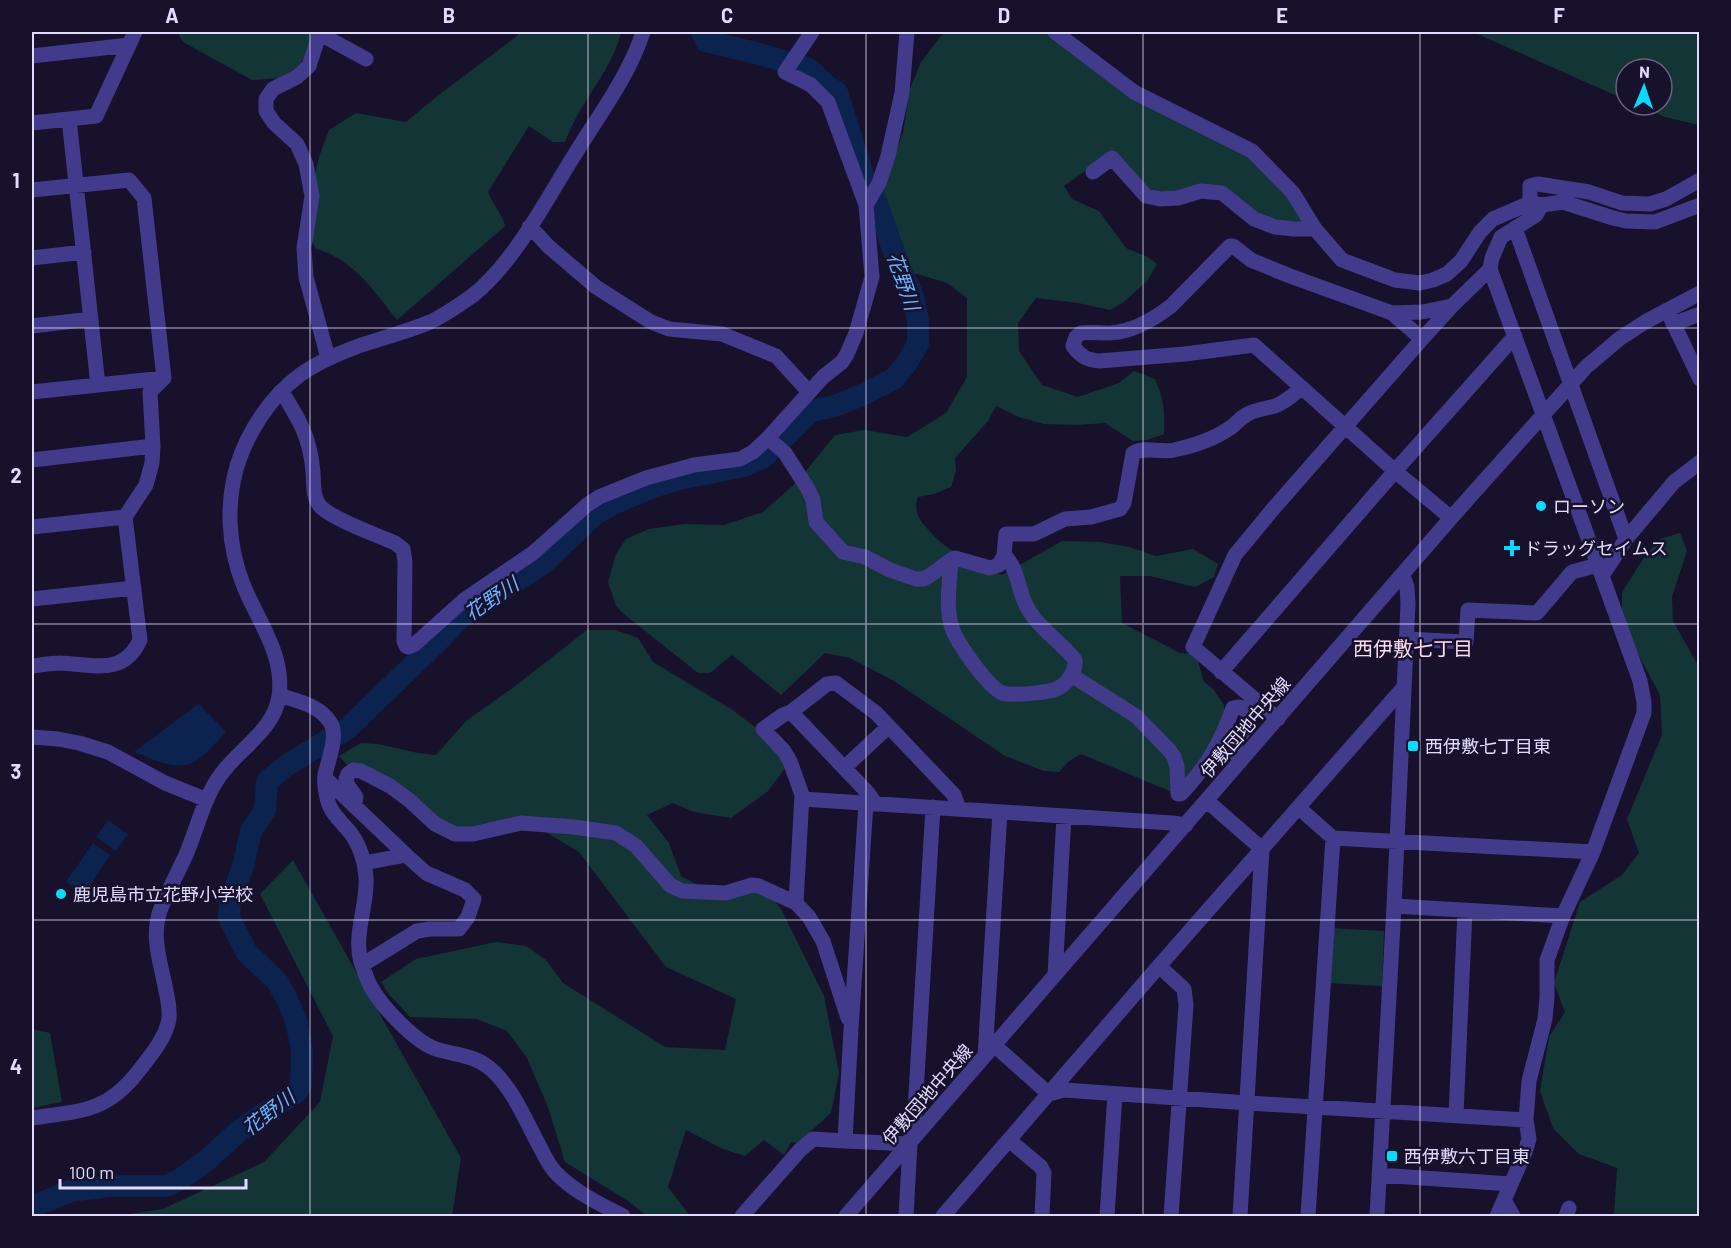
<svg xmlns="http://www.w3.org/2000/svg" width="1731" height="1248" viewBox="0 0 1731 1248" font-family="Barlow,'Noto Sans JP',sans-serif">
  <style>
    .green { fill: #143536 }
    .water { fill: #0c224f }
    .lines { fill: none; stroke-linecap: round; stroke-linejoin: round }
    .river { stroke: #0c224f; stroke-width: 22 }
    .minor { stroke: #423b8b; stroke-width: 15 }
    .grid { fill: none; stroke: #e1dbff; stroke-width: 1.5; stroke-opacity: 0.55 }
    .poi-dot { fill: #07dbff; stroke: #17112c; stroke-width: 2 }
    .labels { text-anchor: middle; dominant-baseline: central; stroke-width: 5; stroke-linejoin: round; paint-order: stroke }
    .poi-label { font-size: 18px; fill: #e1dbff; stroke: #17112c; text-anchor: start }
    .street-label { font-size: 18px; fill: #e1dbff; stroke: #17112c }
    .water-label { font-size: 20px; font-style: italic; fill: #69b3ff; stroke: #17112c }
    .neighbourhood-label { font-size: 20px; fill: #ffddf1; stroke: #17112c }
    .neatline { fill: none; stroke: #e1dbff; stroke-width: 2 }
    .grid-label { font-size: 20px; text-anchor: middle; font-weight: bold; fill: #e1dbff }
  </style>
  <rect width="100%" height="100%" fill="#17112c"/>
  <path class="green" d="M 177,32 L 315,32 L 309,48 L 299,67 L 284,78 L 252,80 L 183,42 Z
    M 518,32 L 621,32 C 614,64 590,91 575,120 C 571,127 568,135 565,142 L 553,142 L 529,126 L 488,192 C 492,203 504,217 505,226 L 397,320 C 375,292 352,258 316,249 L 311,240 L 315,175 L 319,157 L 329,130 L 356,113 L 406,122 C 442,91 481,64 518,35 Z
    M 944,32 L 1047,32 L 1247,154 L 1277,179 L 1306,221 L 1299,225 L 1262,216 L 1223,190 L 1177,196 L 1149,193 L 1108,155 L 1064,186 L 1072,199 L 1099,211 L 1126,248 L 1148,257 L 1157,264 L 1147,281 L 1124,302 L 1110,310 L 1078,303 L 1036,298 L 1018,323 L 1019,351 L 1042,385 L 1078,397 L 1119,383 L 1134,371 L 1155,379 C 1164,399 1165,412 1164,434 L 1147,440 L 1133,441 L 1105,423 L 1077,425 L 1044,424 L 1019,417 L 996,406 L 988,421 L 955,458 L 956,471 L 951,487 L 934,494 L 918,497 C 914,509 917,517 926,527 C 948,554 971,561 1002,575 L 1062,541 L 1100,542 L 1129,547 L 1156,556 L 1193,549 L 1218,564 L 1214,577 L 1195,587 L 1150,576 L 1120,576 L 1122,623 L 1180,653 L 1196,654 L 1204,682 L 1213,689 L 1224,705 L 1224,724 L 1210,753 L 1172,792 L 1081,754 L 1068,762 L 1059,772 L 1044,771 L 1005,756 L 894,681 L 850,658 L 825,653 L 781,695 L 732,655 L 710,673 L 698,673 L 625,615 L 616,606 L 608,582 L 616,554 L 626,539 L 649,529 L 684,524 L 724,525 L 763,512 L 797,482 L 835,435 L 864,430 L 907,437 L 946,413 L 967,377 L 967,298 L 947,283 L 904,270 L 882,233 L 881,201 L 887,173 L 903,133 L 910,89 L 921,62 Z
    M 1473,32 L 1699,32 L 1699,125 L 1665,117 L 1638,105 L 1662,105 L 1662,69 L 1626,69 L 1626,100 Z
    M 1680,533 L 1687,551 L 1672,597 L 1673,621 L 1700,669 L 1699,1216 L 1614,1216 L 1617,1168 L 1579,1154 L 1553,1128 L 1540,1091 L 1549,1037 L 1565,1012 L 1554,983 L 1580,902 L 1622,875 L 1639,853 L 1627,819 L 1662,735 L 1660,695 L 1622,624 L 1622,592 L 1645,556 L 1660,539 Z
    M 587,630 L 616,630 L 638,638 L 653,662 L 731,709 L 763,733 L 786,767 L 768,791 L 731,818 L 694,812 L 673,803 L 647,815 L 669,843 L 681,876 L 711,892 L 766,890 L 781,909 L 824,996 L 839,1073 L 831,1113 L 798,1143 L 791,1142 L 784,1155 L 764,1140 L 745,1156 L 723,1149 L 686,1130 L 668,1187 L 690,1216 L 647,1216 L 628,1201 L 565,1162 L 548,1107 L 527,1058 L 507,1031 L 477,1019 L 410,1017 L 388,993 L 381,982 L 416,959 L 496,942 L 526,946 L 546,960 L 563,983 L 665,1047 L 725,1050 L 736,999 L 666,967 L 579,852 L 519,816 L 479,827 L 453,828 L 349,767 L 339,756 L 361,743 L 378,744 L 418,753 L 436,755 L 466,721 L 514,687 Z
    M 293,860 L 461,1158 L 452,1216 L 116,1216 L 163,1209 L 264,1162 L 320,1102 L 333,1036 L 260,894 Z
    M 1330,928 L 1384,931 L 1382,986 L 1327,983 Z
    M 32,1029 L 50,1033 L 62,1102 L 32,1108 Z"/>
  <path class="water" d="M 198,704 L 226,732 C 217,741 202,760 190,764 C 173,770 150,758 134,752 Z
    M 108,820 L 128,834 L 116,851 L 96,837 Z
    M 93,843 L 110,855 L 84,894 L 66,882 Z"/>
  <g class="lines">
    <path class="river" d="M 32,1207 L 70,1191 L 111,1186 L 167,1186 L 181,1179 L 207,1160 L 240,1130 L 295,1093 L 301,1086 L 302,1051 L 296,1020 L 286,997 L 277,981 L 247,953 L 229,918 L 230,902 L 243,866 L 251,831 L 265,810 L 267,782 L 284,767 L 348,728 L 440,639 L 462,616 L 545,562 L 595,514 L 615,503 L 653,487 L 679,479 L 744,466 L 764,457 L 811,411 L 835,406 L 864,394 L 895,378 L 906,364 L 918,344 L 918,320 L 912,293 L 900,269 L 877,204 L 863,175 L 837,92 L 828,87 L 809,69 L 760,54 L 706,41 L 702,32"/>
    <path class="minor" d="M 320,32 L 309,66 L 297,77 L 273,89 L 266,99 L 266,111 L 274,123 L 297,144 L 306,164 L 312,196 L 304,248 L 306,277 L 328,358
      M 1055,32 L 1134,92 L 1252,151 L 1293,193 L 1315,229 L 1342,260 L 1395,280 L 1420,283 L 1433,280 L 1447,274 L 1461,261 L 1480,232 L 1493,219 L 1530,203 L 1542,205 L 1536,215 L 1501,237 L 1492,258 L 1490,269 L 1452,306 L 1422,339 L 1273,509 L 1235,555 L 1193,647 L 1278,719
      M 320,34 L 366,59
      M 32,56 L 129,45
      M 32,123 L 69,119
      M 1093,172 L 1112,158 L 1146,196 L 1160,199 L 1178,198 L 1201,191 L 1222,193 L 1254,219 L 1275,227 L 1294,229 L 1315,229
      M 32,190 L 129,180 L 144,198 L 164,378
      M 1530,203 L 1530,186 L 1538,184 L 1589,192 L 1622,203 L 1650,204 L 1666,199 L 1700,180
      M 866,205 L 879,183 L 888,156 L 902,93 L 907,32
      M 1542,205 L 1563,202 L 1613,218 L 1626,221 L 1655,222 L 1700,205
      M 529,227 L 538,235 L 548,246 L 596,287 L 651,322 L 669,329 L 722,334 L 776,356 L 809,392
      M 32,258 L 84,252
      M 1490,269 L 1602,576
      M 1667,310 L 1700,379
      M 1392,313 L 1422,312 L 1452,306
      M 1673,324 L 1700,314
      M 32,326 L 91,319
      M 1422,339 L 1392,313 L 1290,276 L 1251,260 L 1233,246 L 1230,246 L 1171,306 C 1154,319 1131,332 1110,333 C 1100,333 1090,332 1081,333 L 1076,337 L 1073,346 C 1080,356 1087,360 1099,361 L 1185,354 L 1254,345 L 1395,471 L 1451,518
      M 98,385 L 69,119 L 96,116 L 135,32
      M 32,392 L 164,378
      M 282,392 C 300,421 310,437 313,472 C 314,483 312,498 321,507 C 334,520 377,535 395,543 L 403,549 L 405,562 L 404,641 L 406,646 L 408,647 L 415,644 L 464,600 L 533,553 L 587,505 L 599,497 L 646,478 L 694,465 L 740,459 L 753,452 L 768,438 L 823,377 L 842,362 L 847,354 L 856,333 L 872,277 L 866,205 L 828,102 L 811,85 L 785,72 L 812,32
      M 768,438 L 785,453 L 808,489 L 813,500 L 816,522 L 843,552 L 865,557 L 890,570 L 916,579 L 923,579 L 929,576 L 951,560 L 955,558 L 990,568 L 999,565 L 1004,555 L 1006,534 L 1034,534 L 1065,519 L 1091,517 L 1120,509 L 1124,503 L 1133,453 C 1146,446 1160,453 1174,450 C 1193,446 1214,439 1230,428 C 1236,424 1241,417 1248,414 C 1256,409 1266,409 1275,406 C 1286,402 1293,395 1301,388
      M 32,460 L 153,446
      M 32,527 L 125,517
      M 1626,539 L 1674,482 L 1700,462
      M 951,560 C 950,582 945,607 952,628 C 957,643 988,687 1002,693 C 1012,696 1046,693 1056,689 C 1067,685 1076,671 1075,660 C 1061,642 1038,628 1027,607 C 1018,591 1018,567 1004,555
      M 32,599 L 134,588
      M 1406,639 L 1466,642 L 1468,610 L 1537,613 L 1572,572 L 1598,565
      M 32,666 C 41,665 51,663 60,663 C 92,664 123,677 140,640 L 125,517 L 146,485 L 152,463 L 153,446 L 150,392 L 164,378
      M 1221,672 L 1395,471 L 1515,336
      M 1071,675 L 1136,716 L 1169,750 L 1174,757 L 1177,767 L 1178,794 L 1181,794 C 1207,766 1220,744 1233,708 L 1238,707 L 1244,708 L 1250,718 C 1249,729 1234,739 1235,748 C 1235,753 1239,759 1240,762
      M 279,695 C 297,701 319,705 330,722 C 339,735 328,760 325,775 C 324,780 325,787 326,793 C 329,812 337,817 349,831 C 359,843 365,861 366,877 C 368,905 353,934 361,962 C 364,970 367,980 371,987 C 382,1007 415,1042 436,1049 C 457,1056 476,1054 494,1072 C 515,1092 527,1124 541,1149 C 545,1157 550,1166 555,1172 C 574,1192 600,1204 623,1216
      M 791,712 L 783,715 L 763,729 L 784,751 L 790,761 L 802,795 L 796,903 L 809,917 L 823,941 L 848,1018
      M 32,737 L 58,739 L 79,743 L 108,752 L 165,783 L 207,800
      M 844,768 L 888,727
      M 325,778 L 406,855
      M 802,799 L 1172,823 L 1186,825
      M 1207,801 L 1262,849 L 1240,1216
      M 866,803 L 851,1029 L 845,1141 L 910,1144
      M 875,803 L 868,793 L 791,712 L 827,684 L 836,683 L 876,713 L 954,795 L 959,809
      M 354,806 L 356,797 L 347,784 L 346,779 L 348,774 L 353,770 L 361,771 L 390,786 L 409,800 L 435,824 L 455,834 L 473,834 L 521,823 L 574,827 L 616,833 L 636,846 L 670,885 L 682,891 L 726,893 L 752,885 L 759,886 L 796,903
      M 1299,808 L 1333,838 L 1593,852
      M 1394,906 L 1563,916
      M 362,965 L 417,931 L 430,929 L 459,929 L 468,917 L 474,899 L 465,890 L 426,873 L 406,855 L 364,863
      M 1159,966 L 1184,989 L 1186,1005 L 1171,1216
      M 1055,975 L 1064,816
      M 994,1045 L 1049,1094
      M 985,1056 L 1000,812
      M 1049,1094 L 1064,1090 L 1248,1103 L 1526,1120
      M 1456,1115 L 1465,910
      M 32,1118 C 78,1111 106,1113 137,1073 C 149,1058 166,1038 169,1019 C 170,1009 168,1000 166,991 C 161,963 150,936 161,908 C 168,891 177,874 185,857 C 198,828 204,793 226,768 C 245,745 275,727 279,696 C 285,654 257,620 243,584 C 228,546 226,504 237,466 C 248,431 271,396 300,375 C 319,361 342,352 364,344 C 386,337 409,331 430,322 C 445,315 459,305 472,296 C 515,262 546,200 575,154 C 599,115 629,76 643,32
      M 1009,1140 L 1041,1167 L 1044,1173 L 1042,1216
      M 1379,1175 L 1511,1184
      M 1504,1200 L 1513,1216
      M 742,1216 L 800,1150 L 813,1139 L 845,1141
      M 846,1216 L 1451,518 L 1586,367 L 1619,339 L 1645,322 L 1700,293
      M 906,1216 L 910,1144 L 915,1111 L 933,807
      M 943,1216 L 1159,966 L 1404,687
      M 1107,1216 L 1115,1094
      M 1308,1216 L 1333,838
      M 1377,1216 L 1394,906 L 1408,604 L 1407,587 L 1403,575
      M 1497,1216 L 1525,1152 L 1529,1139 L 1526,1120 L 1529,1081 L 1545,1019 L 1547,997 L 1547,960 L 1563,916 L 1593,852 L 1644,713 L 1644,702 L 1640,681 L 1602,576 L 1626,539 L 1515,228
      M 1566,1216 L 1569,1208"/>
  </g>
  <path class="grid" d="M 310,32 L 310,1216M 588,32 L 588,1216M 866,32 L 866,1216M 1143,32 L 1143,1216M 1420,32 L 1420,1216M 32,328 L 1700,328M 32,624 L 1700,624M 32,920 L 1700,920"/>
  <g class="poi-dot">
    <circle cx="1541" cy="506" r="6"/>
    <path d="M1509 539h6v6h6v6h-6v6h-6v-6h-6v-6h6z"/>
    <rect x="1407" y="740" width="12" height="12" rx="3"/>
    <circle cx="61" cy="894" r="6"/>
    <rect x="1386" y="1150" width="12" height="12" rx="3"/>
  </g>
  <g class="labels">
    <g class="poi-label">
      <text x="1553" y="506">ローソン</text>
      <text x="1524" y="548">ドラッグセイムス</text>
      <text x="1425" y="746">西伊敷七丁目東</text>
      <text x="73" y="894">鹿児島市立花野小学校</text>
      <text x="1404" y="1156">西伊敷六丁目東</text>
    </g>
    <g class="street-label">
      <text transform="translate(1245 727) rotate(-49)">伊敷団地中央線</text>
      <text transform="translate(927 1094) rotate(-49)">伊敷団地中央線</text>
    </g>
    <g class="water-label">
      <text transform="translate(904 281) rotate(71)">花野川</text>
      <text transform="translate(491 598) rotate(-34)">花野川</text>
      <text transform="translate(268 1112) rotate(-38)">花野川</text>
    </g>
    <g class="neighbourhood-label">
      <text x="1413" y="648">西伊敷七丁目</text>
    </g>
  </g>
  <rect width="1731" height="1248" fill="none" stroke="#17112c" stroke-width="66"/>
  <g transform="translate(1644 87) rotate(2)"><circle r="28" fill="#17112c" stroke="#686280" stroke-width="1.5"/>
  <path d="M0-4.5L10 22L0 15L-10 22Z" fill="#07dbff"/>
  <text y="-9" font-size="16" font-weight="bold" text-anchor="middle" fill="#e1dbff">N</text>
  </g>
  <path d="M60 1179v9h186v-9" fill="none" stroke="#e1dbff" stroke-width="3"/>
  <text x="69" y="1179" font-size="18" fill="#e1dbff" stroke="#17112c" stroke-width="4.5" paint-order="stroke">100 m</text>
  <rect x="33" y="33" width="1665" height="1182" class="neatline"/>
  <g class="grid-label">
    <text x="172" y="23">A</text>
    <text x="449" y="23">B</text>
    <text x="727" y="23">C</text>
    <text x="1004" y="23">D</text>
    <text x="1282" y="23">E</text>
    <text x="1559" y="23">F</text>
    <text x="16" y="188">1</text>
    <text x="16" y="483">2</text>
    <text x="16" y="779">3</text>
    <text x="16" y="1074">4</text>
  </g>
</svg>
